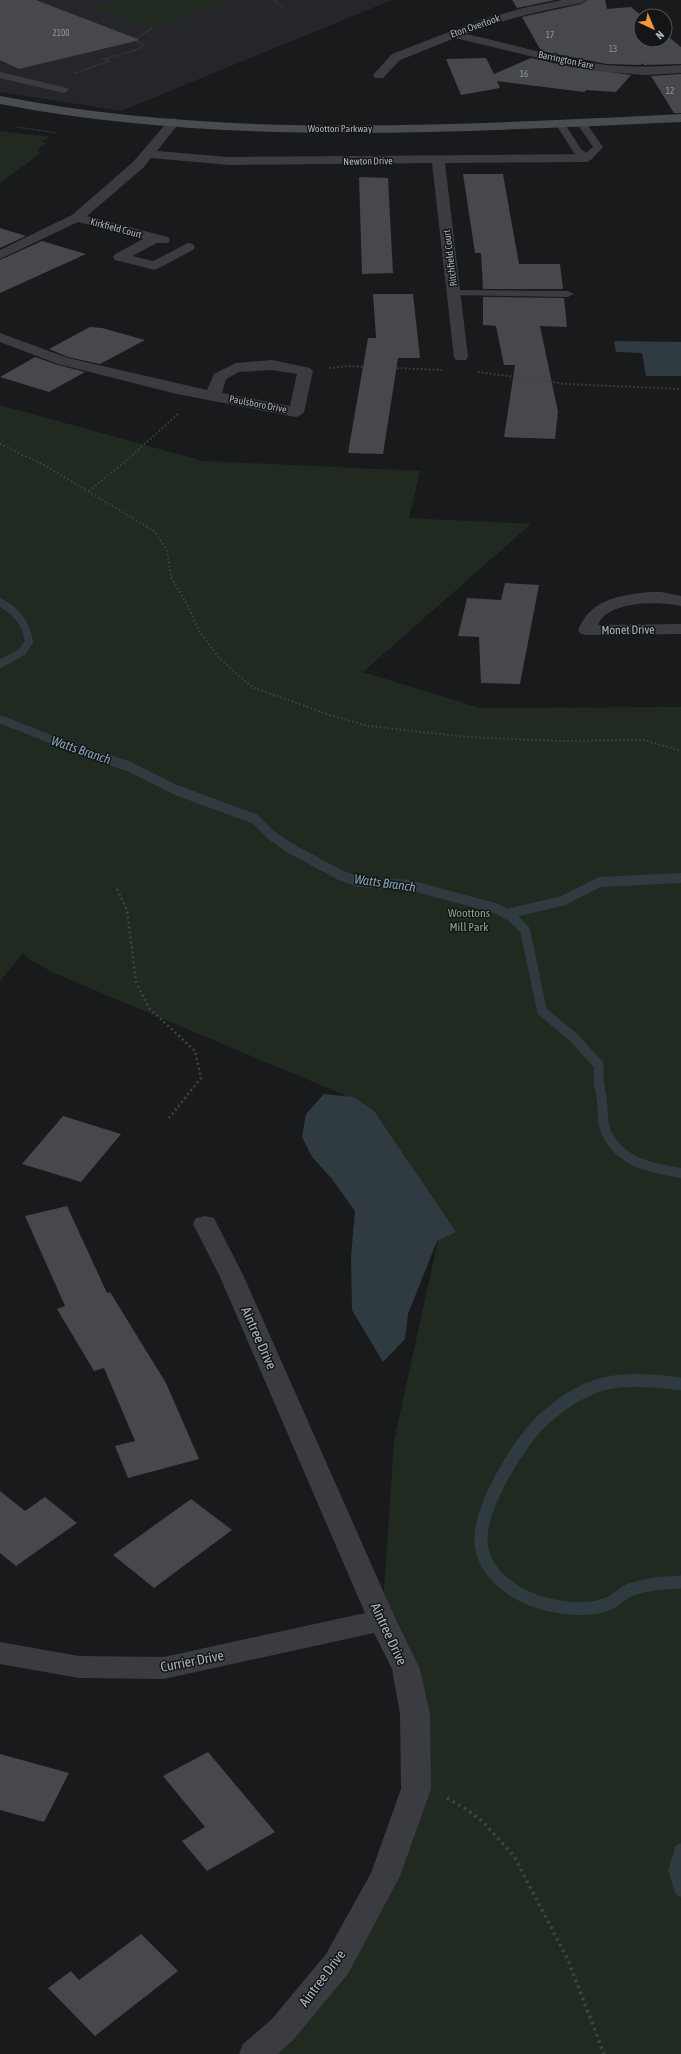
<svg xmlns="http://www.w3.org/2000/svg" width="681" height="2054" viewBox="0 0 681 2054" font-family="'Asap Condensed',sans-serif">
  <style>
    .built { fill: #252629 }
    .green { fill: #212a21 }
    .water { fill: #2f3b40 }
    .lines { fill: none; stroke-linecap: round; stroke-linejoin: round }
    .stream-far2 { stroke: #2f3b40; stroke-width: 8 }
    .stream-far1 { stroke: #2f3b40; stroke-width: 10 }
    .stream { stroke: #2f3b40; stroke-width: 13 }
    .building { fill: #46484c }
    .path-far3 { stroke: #404348; stroke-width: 1.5; stroke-dasharray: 1 1.5; stroke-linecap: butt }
    .path-far2 { stroke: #404348; stroke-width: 2; stroke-dasharray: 1.5 2.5; stroke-linecap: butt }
    .path-far1 { stroke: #404348; stroke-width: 2.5; stroke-dasharray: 2 3; stroke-linecap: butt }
    .path { stroke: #404348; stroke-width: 3.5; stroke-dasharray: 2.5 4; stroke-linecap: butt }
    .service { fill: #3a3c41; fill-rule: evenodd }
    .minor { fill: #3a3c41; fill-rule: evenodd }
    .secondary { fill: #484c51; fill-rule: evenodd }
    .labels { text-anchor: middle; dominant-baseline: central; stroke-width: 3; stroke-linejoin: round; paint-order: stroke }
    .far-number-label { font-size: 9px; fill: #92989f }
    .far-street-label { font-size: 10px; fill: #acb3bb; stroke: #141517 }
    .street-label { font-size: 12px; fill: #acb3bb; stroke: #141517 }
    .park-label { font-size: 12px; fill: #86a683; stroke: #141517 }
    .water-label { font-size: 13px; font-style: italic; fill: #83a6b6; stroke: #141517 }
    .near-street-label { font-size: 14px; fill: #acb3bb; stroke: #141517 }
  </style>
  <rect width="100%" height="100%" fill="#191a1c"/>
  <path class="built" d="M 0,0 L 392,0 L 121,111 L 0,92 Z"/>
  <path class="green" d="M 116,0 L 228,0 L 152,28 L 91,9 Z
    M 0,131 L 50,137 L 41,142 L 47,143 L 38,149 L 40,154 L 0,183 Z
    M 0,405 L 203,461 L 420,471 L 409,518 L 531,524 L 363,672 L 480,708 L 681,707 L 681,2054 L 255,2054 L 385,1876 L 415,1714 L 382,1620 L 394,1441 L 442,1222 L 363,1103 L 54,973 L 30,960 L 23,953 L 0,981 Z"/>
  <path class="water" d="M 614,341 L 681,342 L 681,376 L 646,376 L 642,353 L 616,352 Z
    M 324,1094 L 354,1097 L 374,1111 L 456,1232 L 437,1241 L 408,1314 L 405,1339 L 383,1362 L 352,1310 L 351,1257 L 355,1211 L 332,1179 L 312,1157 L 302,1137 L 306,1114 Z"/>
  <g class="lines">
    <path class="stream-far2" d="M 0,602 C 17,612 26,623 29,642 L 22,652 L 0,664
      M 0,719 L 65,745 L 106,759"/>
    <path class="stream-far1" d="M 103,758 L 128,766 L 176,790 L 255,819 L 271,835 L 288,847 L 340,875 L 359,882 L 409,885 L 495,908 L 512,917 L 525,930 L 542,1011 L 573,1037 L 599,1065 C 597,1083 600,1085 602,1101 C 603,1110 602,1124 606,1132 C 621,1163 651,1168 681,1173
      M 506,914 L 562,901 L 600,882 L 681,878"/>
    <path class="stream" d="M 681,1384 C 654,1381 620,1377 594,1387 C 577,1393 559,1406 545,1418 C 520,1440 479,1507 481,1542 C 483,1576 520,1599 550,1605 C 568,1609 593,1611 610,1603 C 617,1599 623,1593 630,1590 C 646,1584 664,1583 681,1582
      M 681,1850 L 675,1870 L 681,1890"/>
  </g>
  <path class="building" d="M 0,0 L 36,0 L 140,40 L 19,69 L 0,60 Z
    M 512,0 L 555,0 L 517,8 Z
    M 588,0 L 605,0 L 607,9 L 631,7 L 642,16 L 641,40 L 665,40 L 665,34 L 681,47 L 681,64 L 644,65 L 642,63 L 641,65 L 607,64 L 541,51 L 522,17 L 581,4 Z
    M 486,58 L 494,74 L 531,58 L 572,67 L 631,75 L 616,92 L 586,90 L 584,92 L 497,81 L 500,88 L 461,95 L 446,59 Z
    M 681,74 L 681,113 L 674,113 L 651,76 Z
    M 463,174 L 503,174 L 519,264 L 560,264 L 563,289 L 483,289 L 481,253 L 475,253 Z
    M 359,177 L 388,178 L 393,273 L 362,274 Z
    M 0,228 L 26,236 L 0,248 Z
    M 42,241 L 86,254 L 0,293 L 0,260 Z
    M 373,294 L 413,294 L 420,358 L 398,358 L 383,454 L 348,453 L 368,338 L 376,338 Z
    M 483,297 L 564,298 L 567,327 L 540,326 L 558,412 L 555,439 L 504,437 L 515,365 L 504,365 L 496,326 L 483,325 Z
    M 90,327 L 102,328 L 145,340 L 100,364 L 68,357 L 49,349 Z
    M 35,357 L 58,365 L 85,372 L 49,392 L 0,377 Z
    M 505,583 L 539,585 L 520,684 L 481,683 L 479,637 L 458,636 L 467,598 L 501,600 Z
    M 63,1116 L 121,1134 L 81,1182 L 22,1164 Z
    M 67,1206 L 107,1293 L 110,1292 L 166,1383 L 199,1459 L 128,1478 L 115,1446 L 135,1441 L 104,1368 L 94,1371 L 57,1309 L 65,1306 L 25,1216 Z
    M 0,1491 L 25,1511 L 45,1497 L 77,1523 L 16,1566 L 0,1553 Z
    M 191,1499 L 232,1530 L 154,1588 L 113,1555 Z
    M 208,1752 L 275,1832 L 207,1871 L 182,1841 L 205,1827 L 163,1776 Z
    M 0,1754 L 69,1773 L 44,1822 L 0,1810 Z
    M 141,1934 L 178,1971 L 95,2036 L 48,1988 L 71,1971 L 79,1980 Z"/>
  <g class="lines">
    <path class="path-far3" d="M 274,0 L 283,7
      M 76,73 L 109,61 L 104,59 L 137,50 L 144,45 L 136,41 L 136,39 L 152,28
      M 17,127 L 57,133"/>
    <path class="path-far2" d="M 329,368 L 347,366 L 442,370
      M 478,372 L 567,384 L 681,389
      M 0,444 L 44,465 L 154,531 L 167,550 L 171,577 L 188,606 L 199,631 L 220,659 L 252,687 L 327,714 L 368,726 L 467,737 L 559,741 L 644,740 L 681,751
      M 89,491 L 127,460 L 179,413"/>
    <path class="path-far1" d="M 117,889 L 127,910 L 136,982 L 149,1008 L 195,1051 L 201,1078 L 169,1118"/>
    <path class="path" d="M 447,1798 L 466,1809 L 484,1823 L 514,1856 L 568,1960 L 604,2054"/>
    <path class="service" d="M 0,72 L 67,88 L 69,90 L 64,93 L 0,78 Z
      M 581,119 L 584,120 L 603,147 L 591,160 L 587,161 L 574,153 L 555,123 L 560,120 L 563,121 L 581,149 L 586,153 L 593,147 L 576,122 Z
      M 454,290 L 568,291 L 574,294 L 568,297 L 450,295 L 448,293 Z"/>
    <path class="minor" d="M 563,0 L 587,0 L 581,3 C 541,11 503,19 466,34 C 512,44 560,59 607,65 C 632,67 656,67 681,65 L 681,73 L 645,75 L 606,72 L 572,66 L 455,38 L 400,60 L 383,78 L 375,78 L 373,75 L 392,54 L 449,32 L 483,19 L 527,7 Z
      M 174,118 L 180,122 L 157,151 L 229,157 L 587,154 L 593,158 L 587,162 L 445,163 L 468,357 L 466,360 L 456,360 L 454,357 L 432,163 L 229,165 L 151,158 L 143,168 L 87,216 L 168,237 L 170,240 L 168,243 L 157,243 L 132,256 L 153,261 L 188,243 L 193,244 L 195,247 L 193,250 L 155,270 L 115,260 L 113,257 L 115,254 L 143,239 L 78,222 L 0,259 L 0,250 L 72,215 L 133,162 L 170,119 Z
      M 0,333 L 68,358 L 207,390 L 214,374 L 236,363 L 272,360 L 310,368 L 313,371 L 304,412 L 301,415 L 296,417 L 177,394 L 58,364 L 0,342 ZM 272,370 L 297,374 L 290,406 L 222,393 L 226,379 L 239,372 Z
      M 648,592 L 661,592 L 681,596 L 681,606 C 661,601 607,600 598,625 L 681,624 L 681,634 L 587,635 L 581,634 L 578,630 C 591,599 618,596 648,592 Z
      M 205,1216 L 214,1218 L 244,1277 L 396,1620 L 420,1669 L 430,1714 L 431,1789 L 400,1876 L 348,1974 L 294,2039 L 278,2054 L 239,2054 L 243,2044 L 272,2019 L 326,1954 L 371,1873 L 401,1789 L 400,1714 L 392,1669 L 374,1633 L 164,1679 L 79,1678 L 0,1664 L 0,1642 L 79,1656 L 164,1657 L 365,1613 L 220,1277 L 193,1224 L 196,1218 Z"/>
    <path class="secondary" d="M 0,96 C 224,140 455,125 681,114 L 681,122 C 455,132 223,147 0,104 Z"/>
  </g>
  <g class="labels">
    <g class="far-number-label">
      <text x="61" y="33">2100</text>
      <text x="550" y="35">17</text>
      <text x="613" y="49">13</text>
      <text x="524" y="74">16</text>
      <text x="670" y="91">12</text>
    </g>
    <g class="far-street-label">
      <text transform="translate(475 26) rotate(-19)">Eton Overlook</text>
      <text transform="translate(566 60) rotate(12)">Barrington Fare</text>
      <text x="340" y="128">Wootton Parkway</text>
      <text transform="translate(368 161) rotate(-1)">Newton Drive</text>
      <text transform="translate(116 228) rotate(15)">Kirkfield Court</text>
      <text transform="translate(450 258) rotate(-97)">Ritchfield Court</text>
      <text transform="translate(258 404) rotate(11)">Paulsboro Drive</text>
    </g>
    <g class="street-label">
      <text transform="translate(628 630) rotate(-1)">Monet Drive</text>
    </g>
    <g class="park-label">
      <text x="469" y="913">Woottons<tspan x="469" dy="14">Mill Park</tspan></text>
    </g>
    <g class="water-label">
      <text transform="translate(81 750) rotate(19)">Watts Branch</text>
      <text transform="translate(385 883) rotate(8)">Watts Branch</text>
    </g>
    <g class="near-street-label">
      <text transform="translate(259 1338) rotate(66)">Aintree Drive</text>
      <text transform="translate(389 1634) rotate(65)">Aintree Drive</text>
      <text transform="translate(192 1661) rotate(-11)">Currier Drive</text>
      <text transform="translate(322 1978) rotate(-53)">Aintree Drive</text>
    </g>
  </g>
  <g transform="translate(653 28) rotate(136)"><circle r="19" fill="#141517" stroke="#515459"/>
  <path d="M0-3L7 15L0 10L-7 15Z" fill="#f2983a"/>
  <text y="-6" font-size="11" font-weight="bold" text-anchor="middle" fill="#acb3bb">N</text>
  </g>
</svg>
